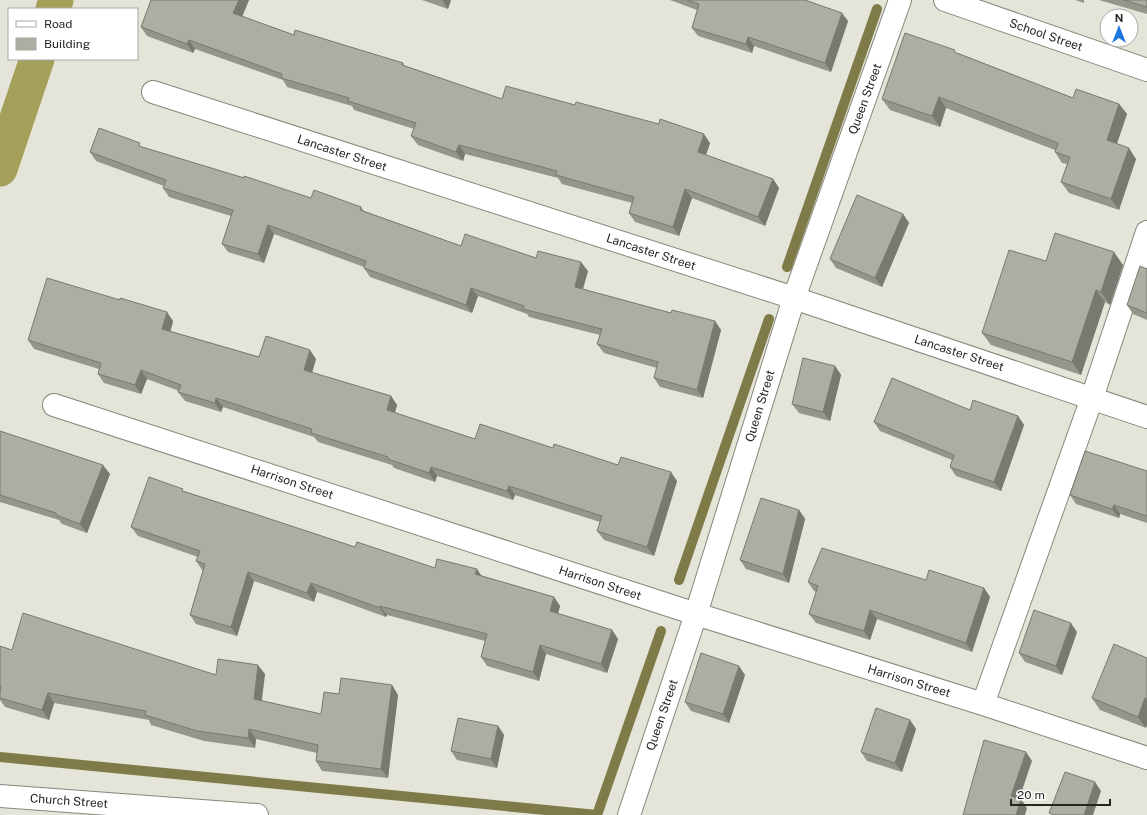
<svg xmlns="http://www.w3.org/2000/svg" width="1147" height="815" viewBox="0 0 1147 815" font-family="'Public Sans',sans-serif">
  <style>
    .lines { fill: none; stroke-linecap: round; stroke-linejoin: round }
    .stream { stroke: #7e7b49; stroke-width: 10 }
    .canal { stroke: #a4a05a; stroke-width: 35 }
    .minor-casing { stroke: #86867b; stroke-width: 24 }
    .minor { stroke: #fff; stroke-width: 22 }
    .wall { fill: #95958b }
    .shaded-wall { fill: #797971 }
    .building { fill: #adada2; stroke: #797971 }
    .labels { text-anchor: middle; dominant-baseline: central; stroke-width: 3; stroke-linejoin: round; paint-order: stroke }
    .street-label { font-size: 12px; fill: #262621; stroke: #fff }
  </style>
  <rect width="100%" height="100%" fill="#e4e4d8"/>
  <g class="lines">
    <path class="stream" d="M 787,267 L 877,9
      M 679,580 L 769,319
      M 0,757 L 597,815 L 661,631"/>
    <path class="canal" d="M 53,9 L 56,0
      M 0,169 L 37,59"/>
    <g class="minor-casing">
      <path id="minor" d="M 945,0 L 1147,70
        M 153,92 L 794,298 L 1147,417
        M 54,405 L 696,614 L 983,704 L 1147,758
        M 983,704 L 1092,398 L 1147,232
        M 0,796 L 257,815
        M 629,815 L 696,614 L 794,298 L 900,0"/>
    </g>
    <use href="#minor" class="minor"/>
  </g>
  <path class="wall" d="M 151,0 L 249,0 L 242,16 L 294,35 L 403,63 L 405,66 L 502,99 L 710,143 L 706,155 L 773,179 L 779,188 L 765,226 L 692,198 L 679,236 L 635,222 L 629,213 L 632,203 L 562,184 L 558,178 L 465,154 L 463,161 L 418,145 L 411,136 L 414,129 L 354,110 L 352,106 L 287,87 L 283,80 L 195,49 L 193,53 L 147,36 L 141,27 Z
    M 422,0 L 451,0 L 448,9 Z
    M 670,0 L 806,0 L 848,21 L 831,72 L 754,46 L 752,53 L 698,36 L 692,28 L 697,10 Z
    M 1075,0 L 1084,0 L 1084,3 Z
    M 1099,0 L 1147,0 L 1147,14 Z
    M 958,53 L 1073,98 L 1119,104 L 1127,114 L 1117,144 L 1136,159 L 1119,210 L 1069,193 L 1061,182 L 1067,164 L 1062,163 L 1055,152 L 1055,150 L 946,108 L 940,127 L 890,110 L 882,99 Z
    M 142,147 L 244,178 L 311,198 L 361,207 L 364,211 L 461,246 L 536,258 L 588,271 L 583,289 L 671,313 L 715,321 L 721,330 L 703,398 L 660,387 L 654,378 L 657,368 L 604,353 L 597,344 L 600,335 L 529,317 L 527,314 L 478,296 L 472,313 L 370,277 L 364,268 L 364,267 L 274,234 L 264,263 L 228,252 L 222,244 L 231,216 L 169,197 L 163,188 L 164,186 L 96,161 L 90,152 Z
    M 903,214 L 909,223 L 882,287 L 836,268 L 830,259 Z
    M 1046,261 L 1123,265 L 1110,305 L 1105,302 L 1081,375 L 991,345 L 982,333 Z
    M 1147,269 L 1147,320 L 1133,314 L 1127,305 Z
    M 120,300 L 173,321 L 170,331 L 259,357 L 316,359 L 312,373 L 391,396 L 397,405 L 395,413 L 475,439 L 553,448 L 618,465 L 677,481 L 654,556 L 604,540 L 597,531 L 600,522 L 515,495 L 513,500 L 437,476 L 435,482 L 394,468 L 392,465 L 318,442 L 314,437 L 223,407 L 221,412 L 185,401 L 178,392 L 179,391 L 147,379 L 141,394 L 104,383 L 98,374 L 99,369 L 34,349 L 28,340 Z
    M 835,366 L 841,375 L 830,421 L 799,413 L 792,404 Z
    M 970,410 L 1018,416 L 1024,425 L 1001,491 L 956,476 L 950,467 L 952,460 L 880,431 L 874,422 Z
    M 0,431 L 110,474 L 87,533 L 62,524 L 59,520 L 0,502 Z
    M 1147,471 L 1147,523 L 1120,514 L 1119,518 L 1076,504 L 1070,495 Z
    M 184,491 L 355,547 L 435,568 L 481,576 L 554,597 L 560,606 L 558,614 L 612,630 L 618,639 L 607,673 L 546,654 L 539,681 L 487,666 L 481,657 L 485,641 L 387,615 L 386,617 L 317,592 L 314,602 L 254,581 L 237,636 L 196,624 L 190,615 L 203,571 L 196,561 L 198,557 L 138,536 L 131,527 Z
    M 799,510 L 805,519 L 789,583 L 746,569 L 740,560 Z
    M 926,580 L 984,588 L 990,597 L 972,652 L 877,619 L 870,640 L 816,623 L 809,614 L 816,592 L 814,591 L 808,582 Z
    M 1077,632 L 1062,675 L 1025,662 L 1019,653 Z
    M 0,646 L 12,650 L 216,675 L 265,674 L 262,701 L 321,714 L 339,694 L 392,685 L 398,695 L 388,778 L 322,771 L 316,761 L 317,753 L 256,739 L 255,748 L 204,741 L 151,725 L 149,720 L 54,703 L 49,720 L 5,707 L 0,700 Z
    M 1147,658 L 1147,725 L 1146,728 L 1100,710 L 1092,698 Z
    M 745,675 L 729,723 L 691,711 L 685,702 Z
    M 910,720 L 916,729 L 902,772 L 867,761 L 861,752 Z
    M 498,726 L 504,735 L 497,768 L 457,760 L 451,751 Z"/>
  <path class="shaded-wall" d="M 239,0 L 249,0 L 240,22 L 233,13 Z
    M 442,0 L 451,0 L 448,9 Z
    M 842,13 L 848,21 L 831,72 L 825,63 Z
    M 748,37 L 754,46 L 752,53 L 746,44 Z
    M 189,40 L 195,49 L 193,53 L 187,44 Z
    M 939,97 L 946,108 L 940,127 L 932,116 Z
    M 1119,104 L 1127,114 L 1114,151 L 1107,140 Z
    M 704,134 L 710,143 L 704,161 L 698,152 Z
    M 459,145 L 465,154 L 463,161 L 456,152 Z
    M 1129,148 L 1136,159 L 1119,210 L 1111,199 Z
    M 773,179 L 779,188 L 765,226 L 758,217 Z
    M 685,189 L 692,198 L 679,236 L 673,227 Z
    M 903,214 L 909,223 L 882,287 L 875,278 Z
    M 268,225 L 274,234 L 264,263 L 258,254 Z
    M 1114,252 L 1123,265 L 1110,305 L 1101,292 Z
    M 581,262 L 588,271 L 581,295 L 575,287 Z
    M 471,288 L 478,296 L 472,313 L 466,305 Z
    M 1096,290 L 1105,302 L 1081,375 L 1072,362 Z
    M 167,312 L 173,321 L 169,338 L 162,329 Z
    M 715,321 L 721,330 L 703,398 L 697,390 Z
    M 310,350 L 316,359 L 310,379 L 304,370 Z
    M 835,366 L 841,375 L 830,421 L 823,412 Z
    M 141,370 L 147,379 L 141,394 L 135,385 Z
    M 391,396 L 397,405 L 393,419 L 387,410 Z
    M 216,398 L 223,407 L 221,412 L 215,403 Z
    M 1018,416 L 1024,425 L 1001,491 L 994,482 Z
    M 103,465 L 110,474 L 87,533 L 80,524 Z
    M 431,467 L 437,476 L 435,482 L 429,473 Z
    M 671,472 L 677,481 L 654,556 L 647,547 Z
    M 509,486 L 515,495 L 513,500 L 507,491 Z
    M 1114,505 L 1120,514 L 1119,518 L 1112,509 Z
    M 799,510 L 805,519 L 789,583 L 783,574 Z
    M 477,569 L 483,578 L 475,574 Z
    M 248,572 L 254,581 L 237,636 L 231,627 Z
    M 311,583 L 317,592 L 314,602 L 307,593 Z
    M 984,588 L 990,597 L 972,652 L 966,643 Z
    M 554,597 L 560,606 L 556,620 L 550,611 Z
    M 380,606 L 387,615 L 386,617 L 380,608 Z
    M 870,610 L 877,619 L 870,640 L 864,631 Z
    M 1071,623 L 1077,632 L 1062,675 L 1056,666 Z
    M 612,630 L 618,639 L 607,673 L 601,664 Z
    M 540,645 L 546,654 L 539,681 L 533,672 Z
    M 258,665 L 265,674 L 260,709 L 254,699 Z
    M 739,666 L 745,675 L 729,723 L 723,714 Z
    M 392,685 L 398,695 L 388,778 L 381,769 Z
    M 48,693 L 54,703 L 49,720 L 42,710 Z
    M 1145,698 L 1147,701 L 1147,725 L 1146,728 L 1138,717 Z
    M 910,720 L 916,729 L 902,772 L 895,763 Z
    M 498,726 L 504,735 L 497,768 L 491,759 Z
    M 249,729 L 256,739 L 255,748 L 248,738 Z
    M 1026,752 L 1032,761 L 1017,805 L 1011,796 Z
    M 1095,782 L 1101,791 L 1093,815 L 1084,815 Z
    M 1021,799 L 1027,808 L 1025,815 L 1016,815 Z"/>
  <path class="building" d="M 151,0 L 239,0 L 233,13 L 294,35 L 295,30 L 403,63 L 402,65 L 502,99 L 506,86 L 575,105 L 576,102 L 659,124 L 660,119 L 704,134 L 698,152 L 773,179 L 758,217 L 685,189 L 673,227 L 629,213 L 634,197 L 556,175 L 557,171 L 459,145 L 456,152 L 411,136 L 416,123 L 348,101 L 349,98 L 281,78 L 282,74 L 189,40 L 187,44 L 141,27 Z
    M 687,0 L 805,0 L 842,13 L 825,63 L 748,37 L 746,44 L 692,28 L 699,4 Z
    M 1124,0 L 1147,0 L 1147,7 Z
    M 905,33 L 955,50 L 954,52 L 1073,98 L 1076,89 L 1119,104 L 1107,140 L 1129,148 L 1111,199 L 1061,182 L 1070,157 L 1055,152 L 1058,143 L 939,97 L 932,116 L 882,99 Z
    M 99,128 L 140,143 L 139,146 L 244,178 L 244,176 L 311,198 L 314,190 L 361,207 L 360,210 L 461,246 L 465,234 L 536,258 L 538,251 L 581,262 L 575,287 L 671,313 L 672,310 L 715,321 L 697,390 L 654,378 L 658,362 L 597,344 L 602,329 L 523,309 L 524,306 L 471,288 L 466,305 L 364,268 L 366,261 L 268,225 L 258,254 L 222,244 L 233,210 L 163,188 L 166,180 L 90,152 Z
    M 857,195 L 903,214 L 875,278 L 830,259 Z
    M 1055,233 L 1114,252 L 1101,292 L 1096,290 L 1072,362 L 982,333 L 1009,250 L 1046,261 Z
    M 1140,266 L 1147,269 L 1147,313 L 1127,305 Z
    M 47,278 L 120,300 L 120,298 L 167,312 L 162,329 L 259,357 L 266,336 L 310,350 L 304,370 L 391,396 L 387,410 L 475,439 L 480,424 L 553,448 L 554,444 L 618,465 L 621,457 L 671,472 L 647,547 L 597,531 L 602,516 L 509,486 L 507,491 L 431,467 L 429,473 L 388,459 L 388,457 L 311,433 L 312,429 L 216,398 L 215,403 L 178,392 L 181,385 L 141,370 L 135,385 L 98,374 L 101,363 L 28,340 Z
    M 803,358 L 835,366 L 823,412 L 792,404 Z
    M 892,378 L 970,410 L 973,400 L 1018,416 L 994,482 L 950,467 L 954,455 L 874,422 Z
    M 0,431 L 103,465 L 80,524 L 56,515 L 56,513 L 0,495 Z
    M 1085,451 L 1147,471 L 1147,516 L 1114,505 L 1112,509 L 1070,495 Z
    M 149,477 L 183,489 L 182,491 L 255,514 L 355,547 L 357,542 L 435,568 L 437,559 L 477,569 L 475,574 L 554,597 L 550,611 L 612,630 L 601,664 L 540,645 L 533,672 L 481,657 L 487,634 L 380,606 L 380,608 L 311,583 L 307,593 L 248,572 L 231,627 L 190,615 L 205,564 L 196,561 L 200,551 L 131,527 Z
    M 761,498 L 799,510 L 783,574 L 740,560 Z
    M 822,548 L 926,580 L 929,570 L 984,588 L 966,643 L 870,610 L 864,631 L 809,614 L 818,586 L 808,582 Z
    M 1034,610 L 1071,623 L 1056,666 L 1019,653 Z
    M 23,613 L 216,675 L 218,659 L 258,665 L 254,699 L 321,714 L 324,692 L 339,694 L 341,678 L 392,685 L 381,769 L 316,761 L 318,745 L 249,729 L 248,738 L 197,731 L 145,715 L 146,711 L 48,693 L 42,710 L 0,698 L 0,692 L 1,687 L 0,687 L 0,646 L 12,650 Z
    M 1114,644 L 1147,658 L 1147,699 L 1145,698 L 1138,717 L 1092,698 Z
    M 701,653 L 739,666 L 723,714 L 685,702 Z
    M 876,708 L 910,720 L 895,763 L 861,752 Z
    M 458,718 L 498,726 L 491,759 L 451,751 Z
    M 984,740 L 1026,752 L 1011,796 L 1021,799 L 1016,815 L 963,815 Z
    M 1065,772 L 1095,782 L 1084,815 L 1054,815 L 1049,813 Z"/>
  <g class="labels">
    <g class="street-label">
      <text transform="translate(1046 35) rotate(19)">School Street</text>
      <text transform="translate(865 99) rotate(-70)">Queen Street</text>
      <text transform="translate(342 153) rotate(18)">Lancaster Street</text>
      <text transform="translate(651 252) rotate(18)">Lancaster Street</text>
      <text transform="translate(959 353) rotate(18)">Lancaster Street</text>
      <text transform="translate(760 406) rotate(-73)">Queen Street</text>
      <text transform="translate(292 482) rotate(18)">Harrison Street</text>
      <text transform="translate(600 583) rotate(18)">Harrison Street</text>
      <text transform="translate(909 681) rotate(17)">Harrison Street</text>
      <text transform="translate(662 715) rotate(-71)">Queen Street</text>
      <text transform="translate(69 801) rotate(4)">Church Street</text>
    </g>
  </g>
  <rect x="8" y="8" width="130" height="52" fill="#ffffff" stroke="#a8a8a6"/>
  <rect x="16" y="21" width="20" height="6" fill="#ffffff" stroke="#a8a8a6"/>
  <text x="44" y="28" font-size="12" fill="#262621">Road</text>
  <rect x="16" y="38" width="20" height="12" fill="#adada2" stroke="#a8a8a6"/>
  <text x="44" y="48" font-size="12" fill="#262621">Building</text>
  <g transform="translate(1119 28)"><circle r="19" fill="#ffffff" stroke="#a8a8a6"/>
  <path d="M0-3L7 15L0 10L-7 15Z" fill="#1d76e0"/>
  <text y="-6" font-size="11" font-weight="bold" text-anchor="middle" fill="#262621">N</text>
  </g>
  <path d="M1011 799v6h99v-6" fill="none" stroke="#262621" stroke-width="2"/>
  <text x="1017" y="799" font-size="12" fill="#262621" stroke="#ffffff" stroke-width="3" paint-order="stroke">20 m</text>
</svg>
